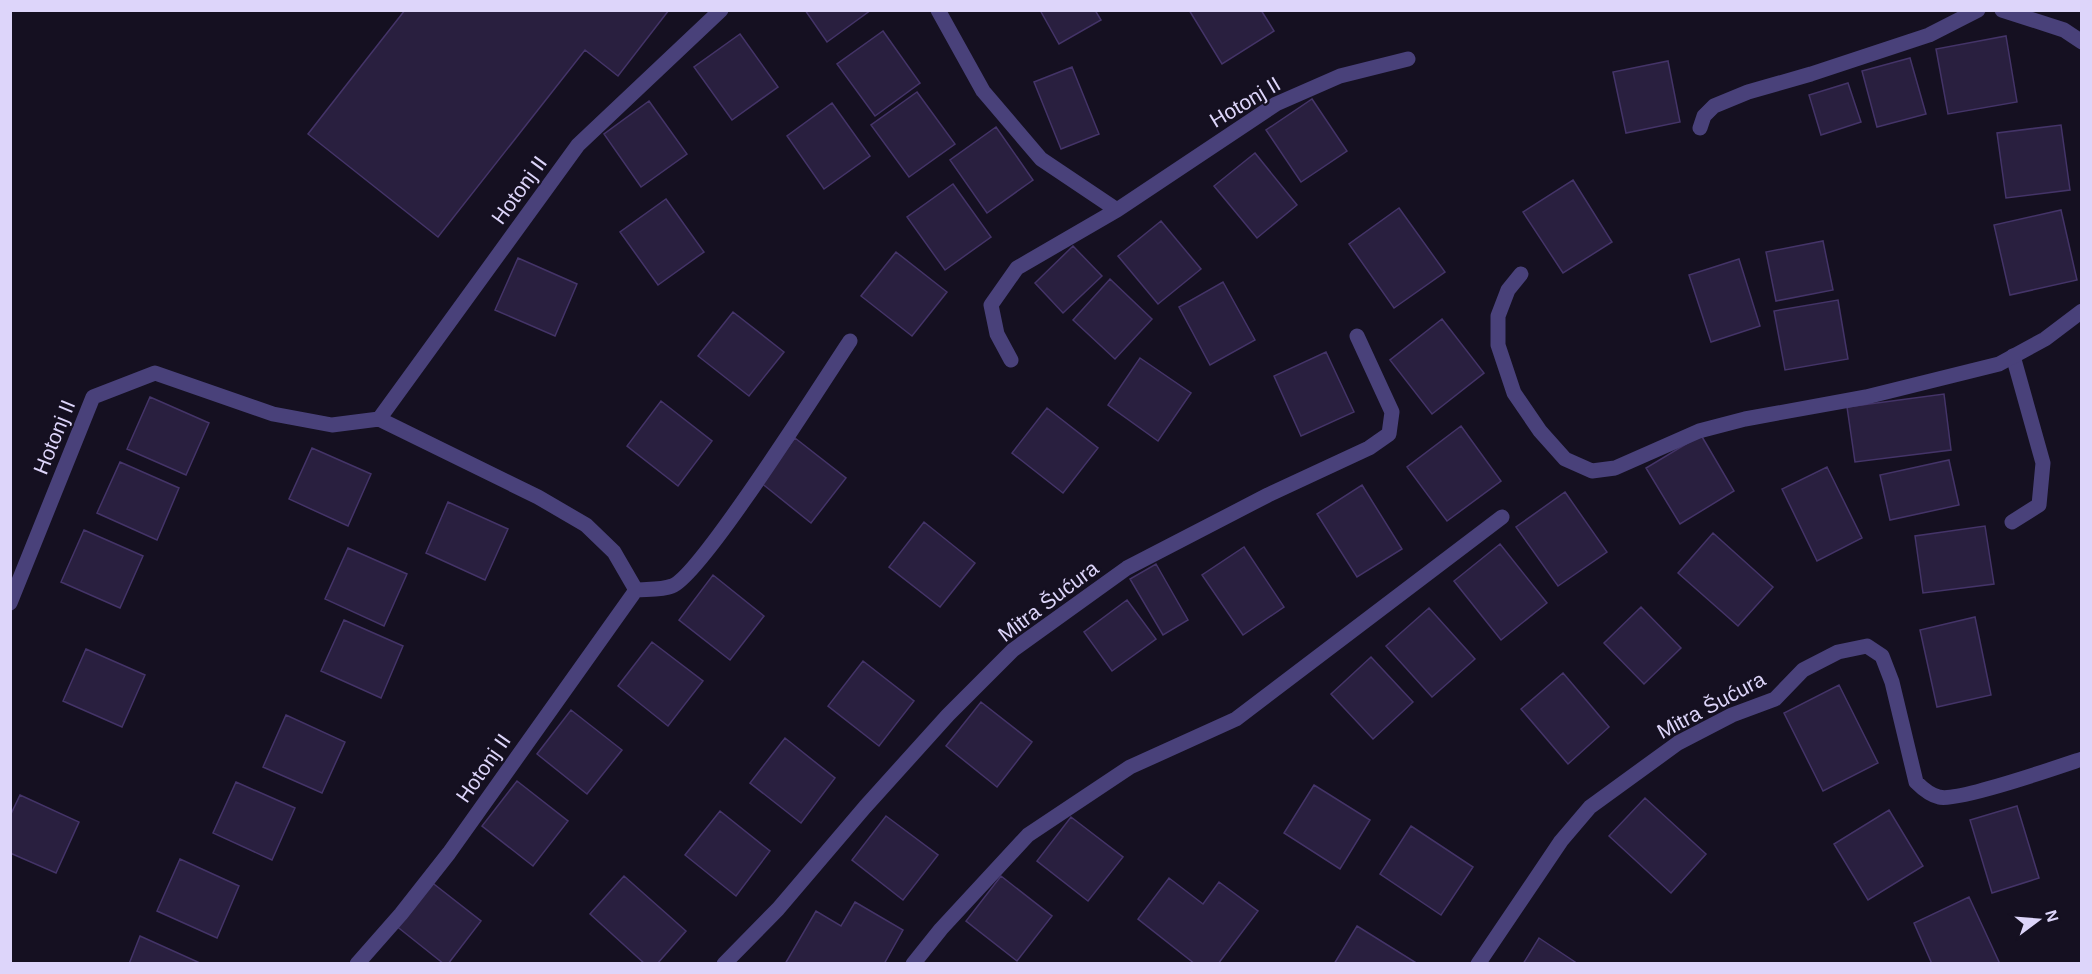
<svg xmlns="http://www.w3.org/2000/svg" width="2092" height="974" viewBox="0 0 2092 974" font-family="Helvetica,sans-serif">
  <style>
    .building { fill: #291f3f; stroke: #443468; stroke-width: 1.5 }
    .lines { fill: none; stroke-linecap: round; stroke-linejoin: round }
    .service { stroke: #49417a; stroke-width: 15 }
    .minor { stroke: #49417a; stroke-width: 15 }
    .labels { text-anchor: middle; dominant-baseline: central; stroke-width: 4.5; stroke-linejoin: round; paint-order: stroke }
    .street-label { font-size: 21px; fill: #ddd5fa; stroke: #151021 }
  </style>
  <rect width="100%" height="100%" fill="#151021"/>
  <path class="building" d="M 405,10 L 669,10 L 618,76 L 585,50 L 438,237 L 308,134 Z
    M 805,10 L 871,10 L 827,42 Z
    M 1040,10 L 1095,10 L 1101,20 L 1059,44 Z
    M 1189,10 L 1261,10 L 1274,31 L 1222,64 Z
    M 883,31 L 920,83 L 875,116 L 837,64 Z
    M 740,34 L 778,87 L 732,120 L 694,67 Z
    M 2006,36 L 2017,102 L 1948,114 L 1936,49 Z
    M 1910,58 L 1926,114 L 1877,127 L 1862,71 Z
    M 1668,61 L 1680,122 L 1626,133 L 1613,72 Z
    M 1072,67 L 1099,134 L 1061,149 L 1034,82 Z
    M 1848,83 L 1861,122 L 1821,135 L 1809,95 Z
    M 917,92 L 955,144 L 909,177 L 871,125 Z
    M 1312,99 L 1347,151 L 1301,182 L 1266,130 Z
    M 649,101 L 687,154 L 641,187 L 604,134 Z
    M 832,103 L 870,156 L 824,189 L 787,136 Z
    M 2061,125 L 2070,190 L 2006,198 L 1997,133 Z
    M 996,127 L 1033,180 L 987,213 L 950,160 Z
    M 1255,153 L 1297,205 L 1257,238 L 1214,186 Z
    M 1573,180 L 1612,242 L 1563,273 L 1523,212 Z
    M 953,184 L 991,237 L 945,270 L 907,217 Z
    M 666,199 L 704,252 L 658,285 L 620,232 Z
    M 1399,208 L 1445,272 L 1394,308 L 1349,244 Z
    M 2061,210 L 2077,280 L 2010,295 L 1994,225 Z
    M 1161,221 L 1201,269 L 1158,304 L 1118,256 Z
    M 1823,241 L 1833,290 L 1776,301 L 1766,252 Z
    M 1073,246 L 1102,276 L 1063,313 L 1035,283 Z
    M 896,252 L 947,292 L 912,336 L 861,296 Z
    M 518,258 L 577,284 L 555,336 L 495,310 Z
    M 1739,259 L 1760,326 L 1711,342 L 1689,275 Z
    M 1110,279 L 1152,319 L 1115,359 L 1073,320 Z
    M 1223,282 L 1255,340 L 1210,365 L 1179,307 Z
    M 1838,300 L 1848,359 L 1785,370 L 1774,311 Z
    M 733,312 L 784,352 L 749,396 L 698,356 Z
    M 1442,319 L 1484,373 L 1432,414 L 1390,360 Z
    M 1326,352 L 1354,412 L 1301,436 L 1274,376 Z
    M 1140,358 L 1191,393 L 1158,441 L 1108,405 Z
    M 1944,394 L 1951,450 L 1855,462 L 1847,407 Z
    M 150,397 L 209,423 L 186,475 L 127,449 Z
    M 661,401 L 712,441 L 678,486 L 627,446 Z
    M 1047,408 L 1098,448 L 1063,493 L 1012,453 Z
    M 1461,426 L 1501,481 L 1447,521 L 1407,467 Z
    M 1701,435 L 1734,491 L 1680,524 L 1646,468 Z
    M 795,438 L 846,478 L 811,523 L 760,482 Z
    M 312,448 L 371,474 L 348,526 L 289,499 Z
    M 1949,460 L 1959,505 L 1890,520 L 1880,475 Z
    M 120,462 L 179,488 L 157,540 L 97,513 Z
    M 1827,467 L 1862,538 L 1817,561 L 1782,489 Z
    M 1362,485 L 1402,549 L 1357,577 L 1317,514 Z
    M 1565,492 L 1607,552 L 1558,586 L 1516,527 Z
    M 448,502 L 508,529 L 485,580 L 426,553 Z
    M 924,522 L 975,563 L 940,607 L 889,567 Z
    M 1985,526 L 1994,584 L 1923,593 L 1915,536 Z
    M 84,530 L 143,556 L 120,608 L 61,582 Z
    M 1713,533 L 1773,587 L 1738,626 L 1678,573 Z
    M 1500,544 L 1547,603 L 1501,640 L 1454,581 Z
    M 1244,547 L 1284,607 L 1243,635 L 1202,575 Z
    M 348,548 L 407,574 L 384,626 L 325,599 Z
    M 1156,564 L 1188,620 L 1163,635 L 1130,579 Z
    M 713,575 L 764,616 L 730,660 L 679,620 Z
    M 1127,600 L 1156,639 L 1112,671 L 1084,632 Z
    M 1641,607 L 1681,648 L 1644,684 L 1604,643 Z
    M 1429,608 L 1475,659 L 1432,697 L 1386,646 Z
    M 1975,617 L 1991,695 L 1937,707 L 1920,630 Z
    M 344,620 L 403,646 L 381,698 L 321,671 Z
    M 652,642 L 703,681 L 668,726 L 618,686 Z
    M 86,649 L 145,675 L 122,727 L 63,701 Z
    M 1371,657 L 1413,702 L 1373,739 L 1331,694 Z
    M 863,661 L 914,701 L 879,746 L 828,706 Z
    M 1563,673 L 1609,727 L 1568,764 L 1521,709 Z
    M 1839,685 L 1878,763 L 1823,791 L 1784,713 Z
    M 981,702 L 1032,742 L 997,787 L 946,746 Z
    M 571,710 L 622,750 L 587,794 L 537,754 Z
    M 286,715 L 345,742 L 322,793 L 263,767 Z
    M 785,738 L 835,778 L 801,823 L 750,783 Z
    M 517,781 L 568,821 L 533,866 L 482,826 Z
    M 236,782 L 295,808 L 272,860 L 213,833 Z
    M 1314,785 L 1370,820 L 1340,869 L 1284,833 Z
    M 20,795 L 79,822 L 56,873 L 10,853 L 10,816 Z
    M 1645,798 L 1706,854 L 1671,893 L 1609,836 Z
    M 2017,806 L 2039,878 L 1992,893 L 1970,820 Z
    M 1889,810 L 1923,866 L 1868,900 L 1834,844 Z
    M 720,811 L 770,851 L 736,896 L 685,855 Z
    M 886,816 L 938,855 L 903,900 L 852,860 Z
    M 1071,817 L 1123,857 L 1088,901 L 1037,861 Z
    M 1411,826 L 1473,867 L 1441,915 L 1380,874 Z
    M 180,859 L 239,886 L 217,938 L 157,911 Z
    M 624,876 L 686,931 L 657,964 L 645,964 L 590,914 Z
    M 1001,876 L 1052,916 L 1017,961 L 966,921 Z
    M 1169,878 L 1203,904 L 1219,882 L 1258,911 L 1218,964 L 1195,964 L 1138,919 Z
    M 430,881 L 481,921 L 448,964 L 444,964 L 395,925 Z
    M 1969,897 L 2000,964 L 1932,964 L 1914,923 Z
    M 855,902 L 903,930 L 884,964 L 785,964 L 816,911 L 841,926 Z
    M 1357,926 L 1418,964 L 1334,964 Z
    M 140,936 L 200,963 L 199,964 L 129,964 Z
    M 1539,938 L 1578,964 L 1523,964 Z"/>
  <g class="lines">
    <path class="service" d="M 1700,128 L 1704,116 L 1714,106 L 1748,92 L 1811,74 L 1929,35 L 1978,10
      M 2012,522 L 2039,505 L 2043,463 L 2013,356"/>
    <path class="minor" d="M 938,10 L 983,91 L 1041,159 L 1117,210
      M 2002,10 L 2064,30 L 2082,42
      M 1521,274 L 1508,290 L 1498,316 L 1498,345 L 1514,393 L 1540,431 L 1565,459 L 1592,471 L 1615,468 L 1699,431 L 1745,419 L 1866,397 L 1999,364 L 2045,339 L 2082,311
      M 1011,360 L 997,334 L 991,305 L 1017,268 L 1117,210 L 1276,104 L 1340,76 L 1408,59
      M 379,419 L 578,145 L 721,10
      M 10,603 L 93,397 L 155,373 L 273,414 L 332,425 L 379,419 L 538,497 L 586,525 L 614,552 L 636,590
      M 357,964 L 401,914 L 449,853 L 636,590 C 647,589 662,590 672,586 C 701,576 825,378 850,341
      M 724,964 L 778,909 L 865,807 L 948,715 L 1013,650 L 1127,568 L 1268,495 L 1369,448 L 1389,434 L 1392,412 L 1357,336
      M 913,964 L 941,929 L 1028,835 L 1130,767 L 1236,719 L 1502,517
      M 1478,964 L 1561,841 L 1590,807 L 1678,743 L 1732,715 L 1775,699 L 1803,670 L 1838,652 L 1867,646 L 1882,656 L 1892,682 L 1916,782 C 1923,789 1930,795 1939,797 C 1957,802 2058,767 2082,759"/>
  </g>
  <g class="labels">
    <g class="street-label">
      <text transform="translate(1245 102) rotate(-31)">Hotonj II</text>
      <text transform="translate(519 190) rotate(-54)">Hotonj II</text>
      <text transform="translate(54 437) rotate(-68)">Hotonj II</text>
      <text transform="translate(1048 601) rotate(-37)">Mitra Šućura</text>
      <text transform="translate(1711 705) rotate(-28)">Mitra Šućura</text>
      <text transform="translate(483 768) rotate(-55)">Hotonj II</text>
    </g>
  </g>
  <rect width="2092" height="974" fill="none" stroke="#ddd5fa" stroke-width="24"/>
  <g transform="translate(2038 920) rotate(74)" stroke="#151021" stroke-width="4.5" paint-order="stroke">
  <path d="M0-4.5L10 22L0 15L-10 22Z" fill="#ddd5fa"/>
  <text y="-9" font-size="16" font-weight="bold" text-anchor="middle" fill="#ddd5fa">N</text>
  </g>
</svg>
